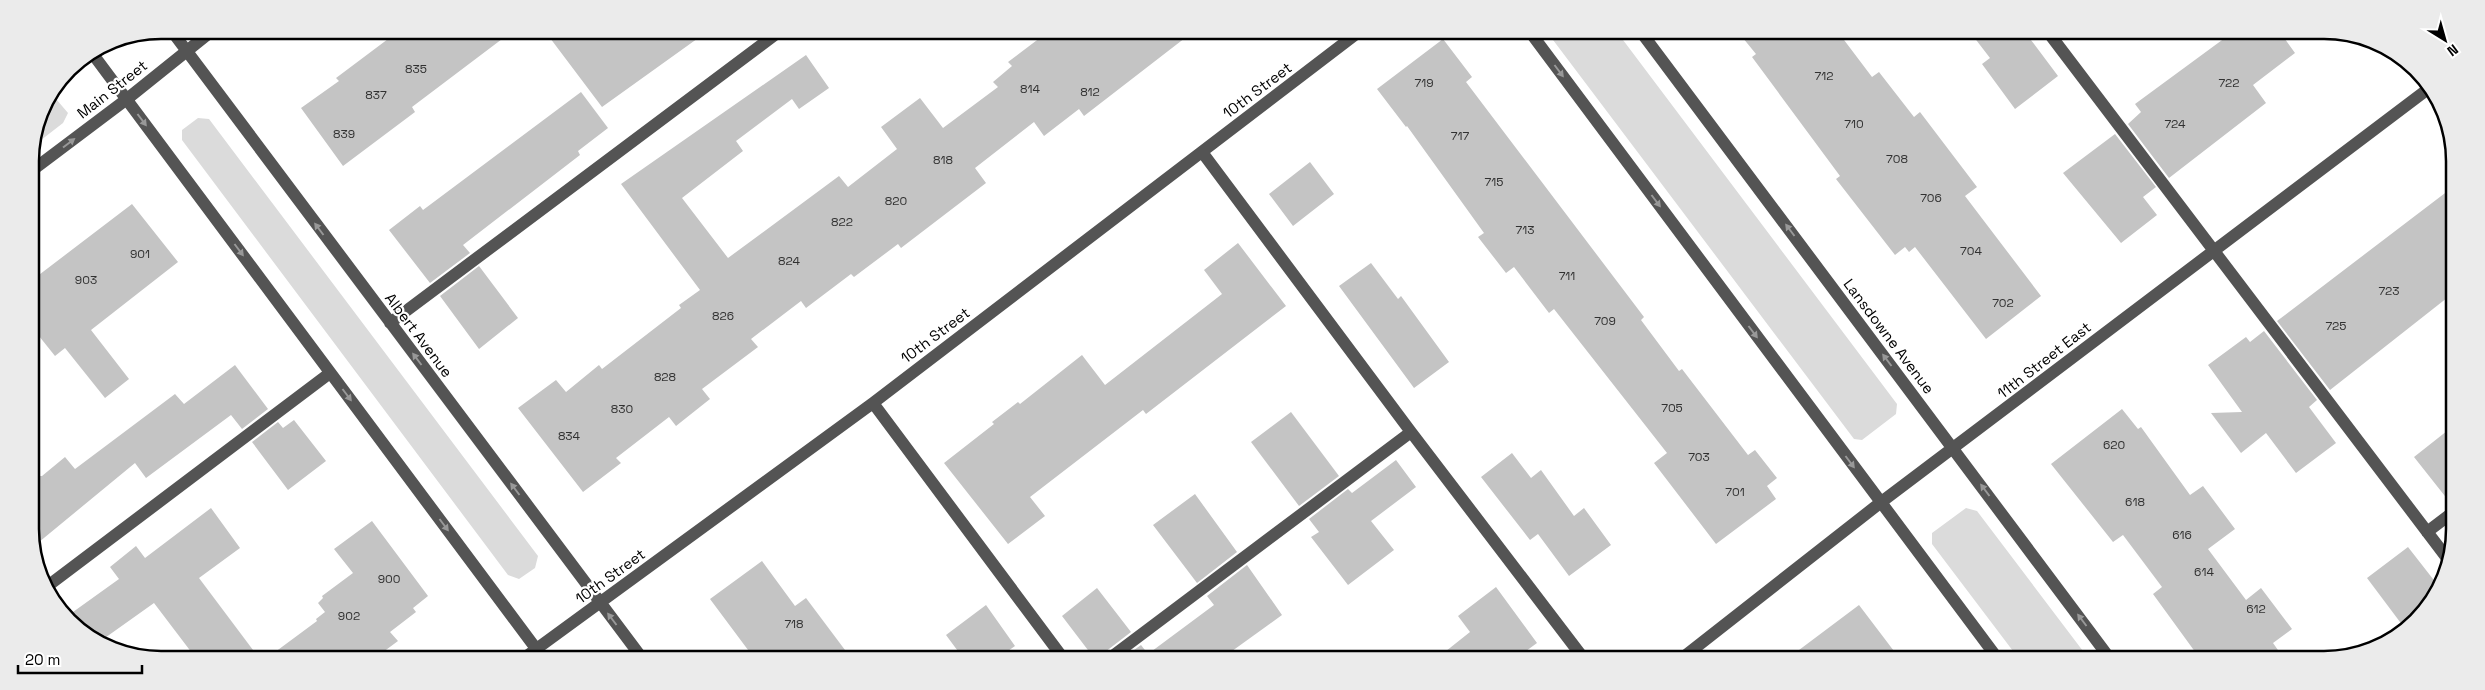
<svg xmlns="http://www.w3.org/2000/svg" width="2485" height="690" viewBox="0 0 2485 690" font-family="'Space Grotesk',sans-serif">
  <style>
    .green { fill: #dbdbdb }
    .building { fill: #c4c4c4 }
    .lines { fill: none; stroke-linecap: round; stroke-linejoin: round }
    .minor { stroke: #545454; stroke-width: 12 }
    .oneway { fill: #989898 }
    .labels { text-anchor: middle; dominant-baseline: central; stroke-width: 4.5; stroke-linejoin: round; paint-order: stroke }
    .number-label { font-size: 12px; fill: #313131 }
    .street-label { font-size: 15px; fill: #000; stroke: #fff }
    .rim { fill: none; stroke: #000; stroke-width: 2.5 }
  </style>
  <rect width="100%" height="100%" fill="#fff"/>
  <path class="green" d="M 1547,32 L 1617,32 L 1897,404 L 1896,414 L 1862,440 L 1854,439 Z
    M 51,93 L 68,113 L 63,123 L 32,147 L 43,103 Z
    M 198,118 L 209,119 L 538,556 L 535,568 L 519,579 L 508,575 L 182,140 L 182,130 Z
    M 1966,508 L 1977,511 L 2089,659 L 2019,659 L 1932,544 L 1932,533 Z"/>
  <path class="building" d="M 400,30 L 514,30 L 412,107 L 415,112 L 343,166 L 301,108 L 339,81 L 336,78 Z
    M 544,30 L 613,31 L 708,31 L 602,107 Z
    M 1049,31 L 1194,31 L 1084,116 L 1079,109 L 1044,136 L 1034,122 L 975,168 L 986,183 L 901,248 L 898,244 L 854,277 L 851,274 L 806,308 L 801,301 L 751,339 L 758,347 L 702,389 L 710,399 L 676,426 L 669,417 L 616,458 L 621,463 L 583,492 L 518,408 L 556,380 L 566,392 L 599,365 L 602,369 L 681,308 L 679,305 L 700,290 L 621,184 L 806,55 L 829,88 L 799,109 L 792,99 L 736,141 L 743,151 L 682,198 L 728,258 L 839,176 L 848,187 L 897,149 L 881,127 L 920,98 L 943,128 L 998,87 L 993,82 L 1012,66 L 1008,62 Z
    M 1738,32 L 1838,32 L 1872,77 L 1879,72 L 1914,117 L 1920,112 L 1977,187 L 1965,196 L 2041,296 L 1986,339 L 1915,247 L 1909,252 L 1905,247 L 1895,255 L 1836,179 L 1840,176 L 1752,57 L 1756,54 Z
    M 1970,32 L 2025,32 L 2058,76 L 2015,109 L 1982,64 L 1990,58 Z
    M 2233,32 L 2280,32 L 2295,53 L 2253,85 L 2266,103 L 2169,178 L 2128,124 L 2141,112 L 2135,104 Z
    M 1443,39 L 1472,77 L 1466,82 L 1644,317 L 1641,320 L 1679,371 L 1682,369 L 1748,455 L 1755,450 L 1777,478 L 1767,486 L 1776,499 L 1716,544 L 1654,463 L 1667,453 L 1554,309 L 1549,313 L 1514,267 L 1506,273 L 1478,237 L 1484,233 L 1407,126 L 1406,127 L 1377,89 Z
    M 581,92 L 608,128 L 578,151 L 580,155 L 463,245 L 470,253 L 430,283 L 389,230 L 420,206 L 423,210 Z
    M 2115,134 L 2156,187 L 2143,197 L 2157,215 L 2121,243 L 2063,173 Z
    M 1310,162 L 1334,194 L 1293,226 L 1269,194 Z
    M 2453,187 L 2452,294 L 2330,390 L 2277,321 Z
    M 132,204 L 178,262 L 91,330 L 129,379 L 105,398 L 65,348 L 55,356 L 31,326 L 31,281 Z
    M 1238,243 L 1286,306 L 1146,414 L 1143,410 L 1030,497 L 1045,516 L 1008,544 L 944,463 L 994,424 L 992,422 L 1018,402 L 1020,404 L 1082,355 L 1105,385 L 1222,294 L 1204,270 Z
    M 1371,263 L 1398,299 L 1401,296 L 1449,362 L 1414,388 L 1339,286 Z
    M 479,266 L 518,318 L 479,349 L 440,296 Z
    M 2264,331 L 2317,400 L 2309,407 L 2336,443 L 2296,473 L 2266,433 L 2241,453 L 2211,413 L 2242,412 L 2208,365 L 2246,337 L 2250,342 Z
    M 235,365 L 268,409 L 242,429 L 231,415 L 146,478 L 135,463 L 33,547 L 32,476 L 42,476 L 65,457 L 75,469 L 175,394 L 184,404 Z
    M 2122,409 L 2138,429 L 2141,427 L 2190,495 L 2203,486 L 2235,529 L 2208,549 L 2246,600 L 2261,588 L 2292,629 L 2273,643 L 2285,660 L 2201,660 L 2153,594 L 2162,587 L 2123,535 L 2113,542 L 2051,464 Z
    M 1291,412 L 1339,476 L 1299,506 L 1251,442 Z
    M 294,420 L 326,461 L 288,490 L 252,442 L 278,422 L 283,428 Z
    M 2452,427 L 2452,505 L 2414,457 Z
    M 1512,453 L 1531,478 L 1541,470 L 1574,516 L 1584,508 L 1611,545 L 1569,576 L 1538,534 L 1530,540 L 1481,477 Z
    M 1396,460 L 1416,487 L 1371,521 L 1394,550 L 1348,585 L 1311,537 L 1319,532 L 1309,519 L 1348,489 L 1352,493 Z
    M 1195,494 L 1237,552 L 1197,583 L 1153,525 Z
    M 211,508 L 240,548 L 199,578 L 259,658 L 195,657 L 154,603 L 102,640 L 68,621 L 66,617 L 119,579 L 110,567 L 136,546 L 145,558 Z
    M 372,521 L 428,596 L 413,608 L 416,612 L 390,632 L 398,641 L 375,658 L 267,658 L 317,621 L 316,619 L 325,612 L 318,603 L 323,598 L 322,596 L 353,573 L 334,549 Z
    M 2408,547 L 2440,588 L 2437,595 L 2406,630 L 2367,578 Z
    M 762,561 L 795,606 L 806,598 L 851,658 L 754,658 L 710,599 Z
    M 1247,565 L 1282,615 L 1221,659 L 1123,658 L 1141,645 L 1148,654 L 1214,605 L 1207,596 Z
    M 1496,587 L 1537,643 L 1515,659 L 1436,659 L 1470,632 L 1458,616 Z
    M 1097,588 L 1131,632 L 1105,652 L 1102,658 L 1094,658 L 1062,616 Z
    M 986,605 L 1015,646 L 998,658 L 963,658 L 946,635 Z
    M 1859,605 L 1900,659 L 1787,659 Z"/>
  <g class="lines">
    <path class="minor" d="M 171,30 L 642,658
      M 1530,32 L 1998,659
      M 1641,32 L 2111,660
      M 2048,32 L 2450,562
      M 92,53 L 543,658
      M 1202,152 L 1411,432 L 1584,659
      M 30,172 L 127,99 L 213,30
      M 390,323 L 780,31
      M 873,403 L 1063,658
      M 2427,532 L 2452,513
      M 49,585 L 330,373
      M 524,658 L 873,403 L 1360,31
      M 1110,658 L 1411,432
      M 1681,659 L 1880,503 L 2428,89"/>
  </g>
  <defs><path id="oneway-solid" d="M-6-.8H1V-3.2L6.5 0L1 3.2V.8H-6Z" transform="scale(1.25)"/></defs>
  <g class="oneway">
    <use href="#oneway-solid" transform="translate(1559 71) rotate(53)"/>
    <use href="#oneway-solid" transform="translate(142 120) rotate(53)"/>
    <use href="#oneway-solid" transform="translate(69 143) rotate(-37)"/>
    <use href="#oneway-solid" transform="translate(1656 201) rotate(53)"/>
    <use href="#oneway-solid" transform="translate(319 229) rotate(-127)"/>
    <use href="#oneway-solid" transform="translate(1790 230) rotate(-127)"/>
    <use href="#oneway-solid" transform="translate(239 250) rotate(53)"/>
    <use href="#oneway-solid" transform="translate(1753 332) rotate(53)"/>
    <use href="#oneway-solid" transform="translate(417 359) rotate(-127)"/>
    <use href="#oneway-solid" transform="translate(1887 360) rotate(-127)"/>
    <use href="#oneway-solid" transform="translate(347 395) rotate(53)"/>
    <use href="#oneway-solid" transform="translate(1850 462) rotate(53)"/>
    <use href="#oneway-solid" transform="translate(515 489) rotate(-127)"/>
    <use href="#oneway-solid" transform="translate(1985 490) rotate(-127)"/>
    <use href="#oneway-solid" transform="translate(444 525) rotate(53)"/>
    <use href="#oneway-solid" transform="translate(612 619) rotate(-127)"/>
    <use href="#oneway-solid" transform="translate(2082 620) rotate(-127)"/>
  </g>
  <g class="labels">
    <g class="number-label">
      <text x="416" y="69">835</text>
      <text x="1824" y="76">712</text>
      <text x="1424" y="83">719</text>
      <text x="2229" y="83">722</text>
      <text x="1030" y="89">814</text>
      <text x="1090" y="92">812</text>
      <text x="376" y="95">837</text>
      <text x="1854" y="124">710</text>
      <text x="2175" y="124">724</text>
      <text x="344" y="134">839</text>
      <text x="1460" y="136">717</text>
      <text x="1897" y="159">708</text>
      <text x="943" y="160">818</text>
      <text x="1494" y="182">715</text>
      <text x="1931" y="198">706</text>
      <text x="896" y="201">820</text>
      <text x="842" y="222">822</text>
      <text x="1525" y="230">713</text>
      <text x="1971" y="251">704</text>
      <text x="140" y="254">901</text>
      <text x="789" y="261">824</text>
      <text x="1567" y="276">711</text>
      <text x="86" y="280">903</text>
      <text x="2389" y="291">723</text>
      <text x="2003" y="303">702</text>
      <text x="723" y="316">826</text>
      <text x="1605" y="321">709</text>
      <text x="2336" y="326">725</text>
      <text x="665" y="377">828</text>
      <text x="1672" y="408">705</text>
      <text x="622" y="409">830</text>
      <text x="569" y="436">834</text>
      <text x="2114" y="445">620</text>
      <text x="1699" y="457">703</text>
      <text x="1735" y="492">701</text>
      <text x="2135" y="502">618</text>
      <text x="2182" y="535">616</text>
      <text x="2204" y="572">614</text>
      <text x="389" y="579">900</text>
      <text x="2256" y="609">612</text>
      <text x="349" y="616">902</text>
      <text x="794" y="624">718</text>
    </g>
    <g class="street-label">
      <text transform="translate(112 89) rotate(-38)">Main Street</text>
      <text transform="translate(1257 90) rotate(-37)">10th Street</text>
      <text transform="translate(419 335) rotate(53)">Albert Avenue</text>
      <text transform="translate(935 335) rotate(-37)">10th Street</text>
      <text transform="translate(1889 336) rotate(53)">Lansdowne Avenue</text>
      <text transform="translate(2044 360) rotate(-38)">11th Street East</text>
      <text transform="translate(610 576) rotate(-36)">10th Street</text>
    </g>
  </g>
  <path d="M0 0H2485V690H0ZM161 39H2324A122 122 0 0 1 2446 161V529A122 122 0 0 1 2324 651H161A122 122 0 0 1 39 529V161A122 122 0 0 1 161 39Z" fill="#ebebeb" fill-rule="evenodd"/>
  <path class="rim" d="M161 39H2324A122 122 0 0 1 2446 161V529A122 122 0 0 1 2324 651H161A122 122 0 0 1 39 529V161A122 122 0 0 1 161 39Z"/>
  <g transform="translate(2445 40) rotate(143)" stroke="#ffffff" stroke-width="4" paint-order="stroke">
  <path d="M0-4L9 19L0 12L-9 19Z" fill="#000000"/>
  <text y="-8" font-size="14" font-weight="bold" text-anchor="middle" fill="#000000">N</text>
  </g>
  <path d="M18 665v8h124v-8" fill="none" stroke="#000000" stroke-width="2.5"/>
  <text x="25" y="665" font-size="15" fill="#000000" stroke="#ffffff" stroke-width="4" paint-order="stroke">20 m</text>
</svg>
